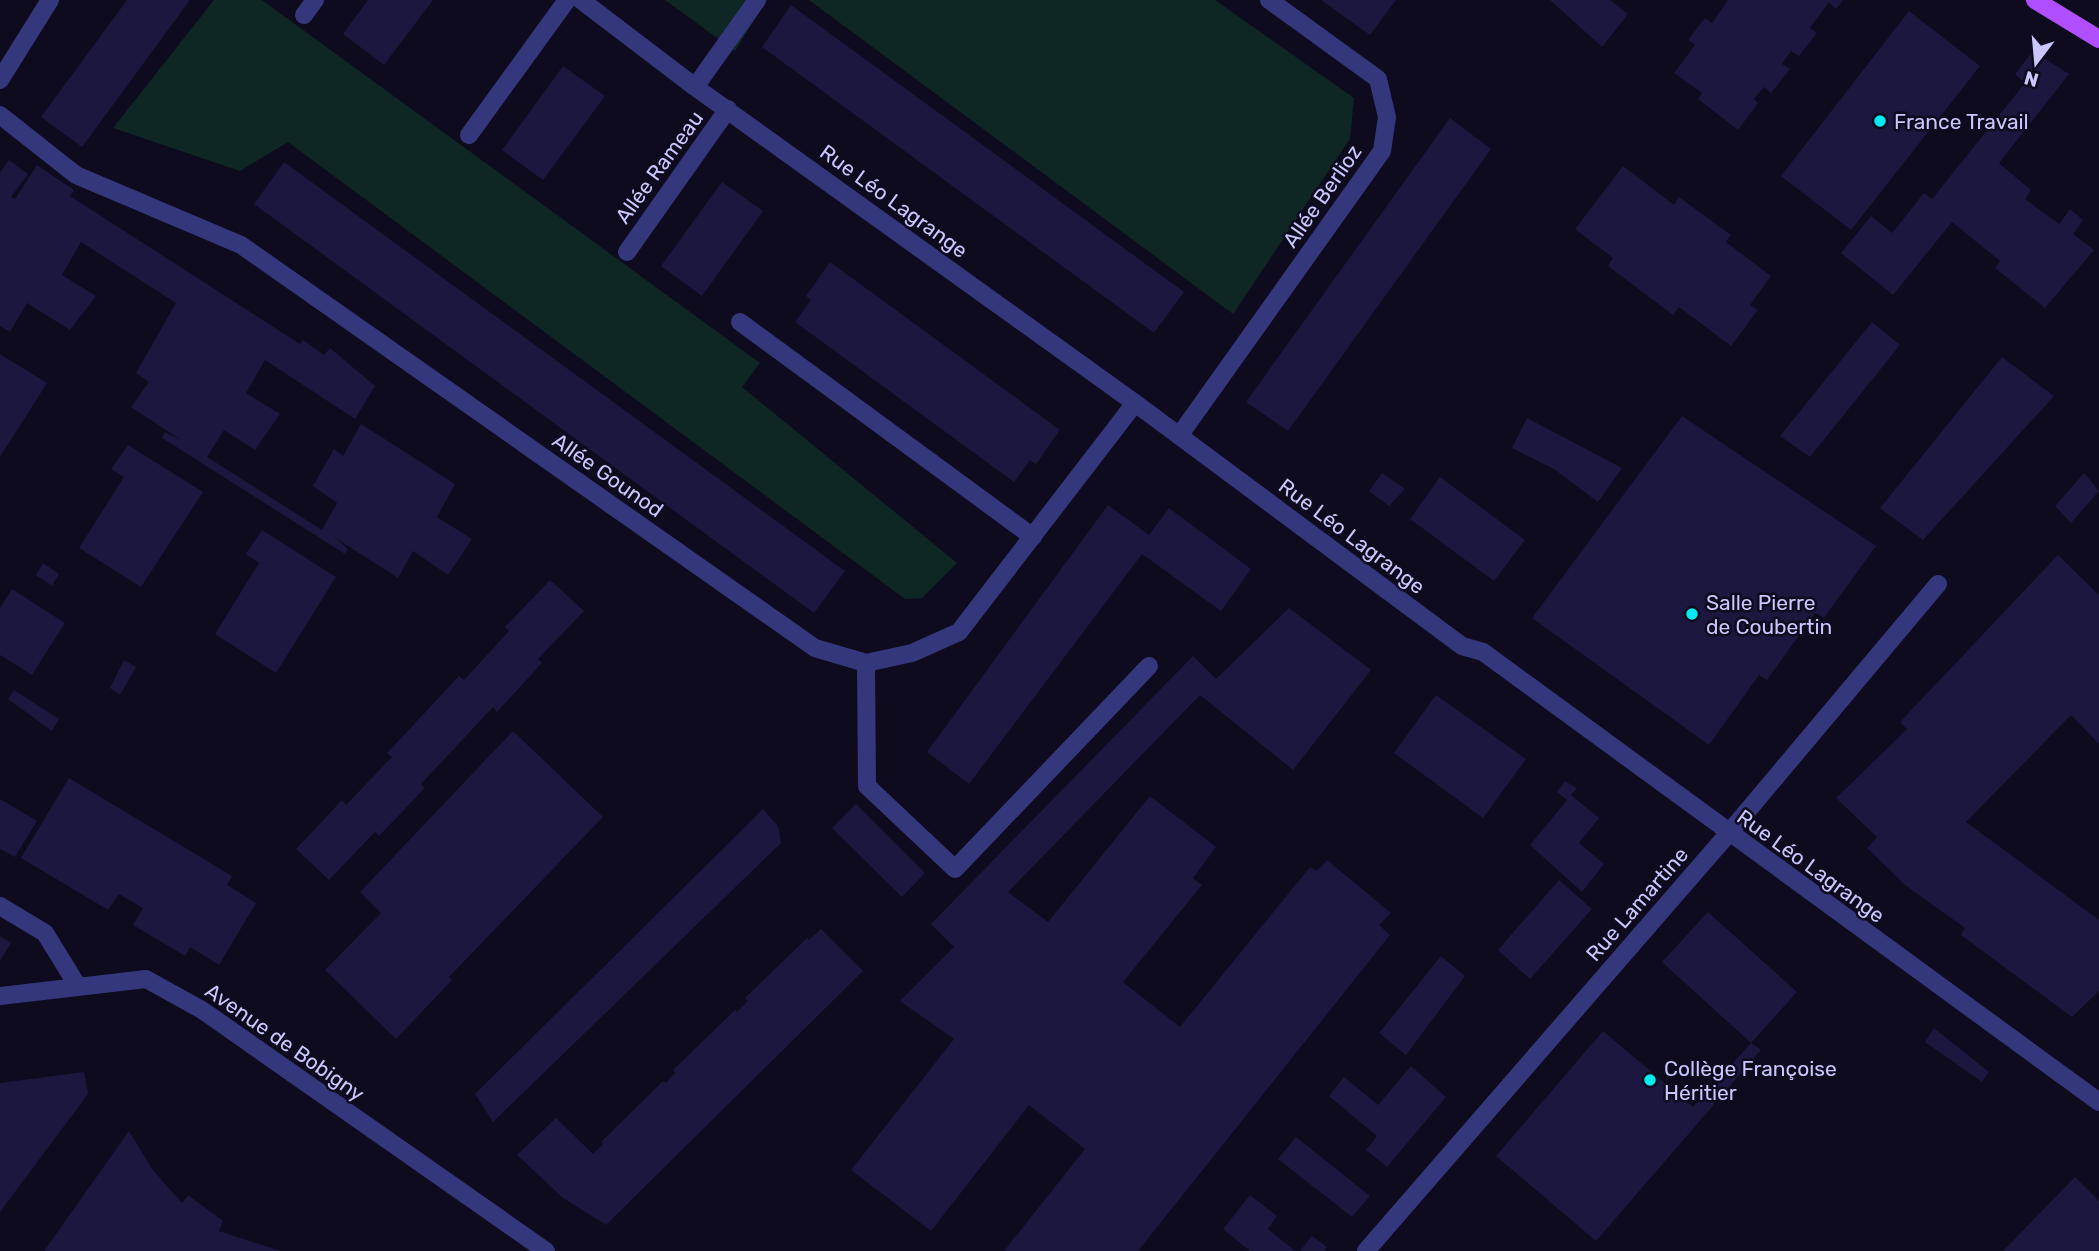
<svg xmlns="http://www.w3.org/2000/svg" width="2099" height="1251" viewBox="0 0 2099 1251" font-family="Rubik,sans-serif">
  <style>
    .green { fill: #0e2725 }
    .building { fill: #1c173e }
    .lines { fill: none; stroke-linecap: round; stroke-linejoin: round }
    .minor { stroke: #35377d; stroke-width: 18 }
    .major { stroke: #b14eff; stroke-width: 18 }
    .poi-dot { fill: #00ebf2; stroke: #0d0b1d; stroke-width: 2.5 }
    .labels { text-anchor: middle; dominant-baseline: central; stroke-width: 5; stroke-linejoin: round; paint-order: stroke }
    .poi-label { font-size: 21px; fill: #cac7ff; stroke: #0d0b1d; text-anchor: start }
    .street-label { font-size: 21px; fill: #cac7ff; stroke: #0d0b1d }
  </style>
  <rect width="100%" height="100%" fill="#0d0b1d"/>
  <path class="green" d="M 214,0 L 262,0 L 760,363 L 742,387 L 957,563 L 922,598 L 905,599 L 288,142 L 240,171 L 113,128 Z
    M 665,0 L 767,0 L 735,51 Z
    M 809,0 L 1215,0 L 1354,98 L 1350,139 L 1233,314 Z"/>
  <path class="building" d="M 127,0 L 190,0 L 82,147 L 41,117 Z
    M 368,0 L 433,0 L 384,65 L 343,34 Z
    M 1321,0 L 1396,0 L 1370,35 Z
    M 1550,0 L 1610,0 L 1628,14 L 1602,47 Z
    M 1728,0 L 1843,0 L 1836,9 L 1829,2 L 1810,28 L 1817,33 L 1799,56 L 1791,51 L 1782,64 L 1790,69 L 1771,93 L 1764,87 L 1754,99 L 1758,103 L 1738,130 L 1698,99 L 1702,93 L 1674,73 L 1695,45 L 1688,40 L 1705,18 L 1712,23 Z
    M 791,5 L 1184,292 L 1154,333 L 762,47 Z
    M 1909,11 L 1980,66 L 1851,230 L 1781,176 Z
    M 2033,51 L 2069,74 L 1999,163 L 2031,190 L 2025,199 L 2059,224 L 2070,209 L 2083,220 L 2073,234 L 2094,250 L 2045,308 L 1995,268 L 2000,261 L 1952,222 L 1893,295 L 1841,253 L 1871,216 L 1892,233 L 1924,193 L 1932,199 L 2025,83 L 2015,74 Z
    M 563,66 L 605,96 L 543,180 L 502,150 Z
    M 1450,118 L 1491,149 L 1288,431 L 1246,402 Z
    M 9,160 L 28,174 L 11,197 L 15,199 L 37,165 L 74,190 L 70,196 L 300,344 L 303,340 L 324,355 L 330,348 L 375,386 L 355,419 L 265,360 L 246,393 L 280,414 L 255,450 L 224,430 L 207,457 L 322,530 L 337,503 L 313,486 L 334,449 L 343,456 L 361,424 L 455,484 L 437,517 L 472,539 L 448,575 L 413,551 L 398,578 L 334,537 L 348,549 L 345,554 L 162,438 L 165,432 L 181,440 L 131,407 L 149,382 L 136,373 L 176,303 L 81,242 L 62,275 L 96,296 L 70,330 L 27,303 L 10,332 L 0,326 L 0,172 Z
    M 284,162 L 845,571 L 814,613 L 254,204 Z
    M 1623,166 L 1674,205 L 1679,197 L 1731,235 L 1726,242 L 1771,276 L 1750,305 L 1758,310 L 1731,346 L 1679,307 L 1673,315 L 1608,266 L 1613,258 L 1575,229 Z
    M 722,182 L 763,211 L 702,296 L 661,266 Z
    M 830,262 L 1060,430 L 1036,464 L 1030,460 L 1014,482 L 795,322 L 811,300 L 806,296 Z
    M 1872,322 L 1900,345 L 1810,457 L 1780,436 Z
    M 0,354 L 47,383 L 0,457 Z
    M 2002,357 L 2054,396 L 1923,540 L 1880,508 Z
    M 1682,416 L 1876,546 L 1824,618 L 1815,613 L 1767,680 L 1759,675 L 1709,745 L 1532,618 Z
    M 1527,418 L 1622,468 L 1598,502 L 1554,469 L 1512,448 Z
    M 128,445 L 203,492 L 141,587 L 79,548 L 124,477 L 111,469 Z
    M 1382,473 L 1405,489 L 1389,506 L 1369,491 Z
    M 2084,473 L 2099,491 L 2071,523 L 2055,506 Z
    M 1440,477 L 1525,540 L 1494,581 L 1410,519 Z
    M 1108,505 L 1149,535 L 1169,508 L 1251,569 L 1221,611 L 1142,554 L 969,784 L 927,752 Z
    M 262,530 L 336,577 L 276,673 L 215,634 L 259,563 L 246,554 Z
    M 2058,555 L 2099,595 L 2099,744 L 2071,715 L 1966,822 L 2099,920 L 2099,991 L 2072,1017 L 1961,935 L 1965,928 L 1905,885 L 1867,848 L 1877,837 L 1836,798 L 1907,729 L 1900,722 Z
    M 43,563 L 59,574 L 52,586 L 36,575 Z
    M 550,580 L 584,611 L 538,659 L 542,663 L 497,712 L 493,707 L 421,784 L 425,788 L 379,836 L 375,832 L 329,880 L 296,849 L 342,800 L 346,805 L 392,757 L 387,753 L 459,676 L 464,680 L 509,631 L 505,627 Z
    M 12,589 L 65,623 L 32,675 L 0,655 L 0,608 Z
    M 1289,608 L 1371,670 L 1293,770 L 1200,695 L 1008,892 L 1048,922 L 1150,796 L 1216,847 L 1193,878 L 1202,885 L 1123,982 L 1180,1027 L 1310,867 L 1317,871 L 1327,860 L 1391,913 L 1379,925 L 1390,935 L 1138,1251 L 1004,1251 L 1085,1149 L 1029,1105 L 931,1231 L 851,1170 L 954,1039 L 900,1001 L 954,947 L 931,924 L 1193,656 L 1216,679 Z
    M 124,660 L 136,667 L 120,695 L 110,688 Z
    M 14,690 L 59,719 L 52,731 L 8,699 Z
    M 1436,695 L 1526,759 L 1483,818 L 1394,753 Z
    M 513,731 L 603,817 L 449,977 L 452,980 L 396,1039 L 325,970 L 381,913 L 360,892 Z
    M 69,778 L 232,876 L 227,885 L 256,903 L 219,965 L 190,947 L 185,956 L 133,925 L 143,908 L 119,894 L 108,910 L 21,858 Z
    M 1565,781 L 1577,788 L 1571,795 L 1599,818 L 1579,843 L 1604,864 L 1582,892 L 1530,845 L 1567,800 L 1557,792 Z
    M 0,799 L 37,821 L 15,857 L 0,849 Z
    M 856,804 L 925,873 L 902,897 L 832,828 Z
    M 763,809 L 778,826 L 781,843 L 493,1122 L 475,1094 Z
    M 1559,880 L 1592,909 L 1530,979 L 1498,950 Z
    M 1708,912 L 1797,992 L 1751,1043 L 1761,1050 L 1596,1241 L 1496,1156 L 1603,1031 L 1693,1107 L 1751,1043 L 1662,962 Z
    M 821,929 L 863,971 L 606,1225 L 563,1198 L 517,1155 L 556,1118 L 593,1154 L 603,1144 L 601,1142 L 663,1081 L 666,1083 L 675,1073 L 673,1070 L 735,1010 L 737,1012 L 748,1001 L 745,998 L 807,938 L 809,940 Z
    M 0,936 L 11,943 L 0,961 Z
    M 1441,956 L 1465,976 L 1406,1055 L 1379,1033 Z
    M 1934,1028 L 1989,1072 L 1982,1082 L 1925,1042 Z
    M 1411,1066 L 1446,1097 L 1387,1167 L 1366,1150 L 1377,1136 L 1329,1096 L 1344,1077 L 1378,1105 Z
    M 84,1072 L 88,1094 L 0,1212 L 0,1083 Z
    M 129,1131 L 152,1169 L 182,1203 L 188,1195 L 223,1221 L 219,1231 L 281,1251 L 44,1251 Z
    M 1296,1137 L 1370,1196 L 1352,1217 L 1278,1159 Z
    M 2075,1177 L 2099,1201 L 2099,1251 L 2003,1251 Z
    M 1250,1195 L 1277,1216 L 1268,1229 L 1295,1251 L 1250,1251 L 1223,1229 Z
    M 1312,1236 L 1327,1247 L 1324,1251 L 1300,1251 Z"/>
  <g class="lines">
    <path class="minor" d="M 581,0 L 695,87 L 1135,403 L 1462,646 L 1483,652 L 2099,1102
      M 304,15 L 315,0
      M 0,80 L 50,0
      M 695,87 L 757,0
      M 0,115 L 76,175 L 241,245 L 815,648 L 866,663 L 912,653 L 959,632 L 1135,403
      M 469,135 L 567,0
      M 627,252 L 728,109
      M 740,322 L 1033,537
      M 1179,436 L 1382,151 L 1387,117 L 1378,79 L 1269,0
      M 866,663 L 867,786 L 955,869 L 1149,666
      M 0,906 L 45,933 L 77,985
      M 0,996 L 146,979 L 202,1010 L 546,1251
      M 1366,1251 L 1728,834 L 1938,584"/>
    <path class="major" d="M 2035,0 L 2099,39"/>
  </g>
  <g class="poi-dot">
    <circle cx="1880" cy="121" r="7"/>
    <circle cx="1692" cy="614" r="7"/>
    <circle cx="1650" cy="1080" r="7"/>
  </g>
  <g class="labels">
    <g class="poi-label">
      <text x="1894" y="121">France Travail</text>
      <text x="1706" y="602">Salle Pierre<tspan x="1706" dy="24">de Coubertin</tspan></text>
      <text x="1664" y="1068">Collège Françoise<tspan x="1664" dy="24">Héritier</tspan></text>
    </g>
    <g class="street-label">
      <text transform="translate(659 167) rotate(-54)">Allée Rameau</text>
      <text transform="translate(1322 196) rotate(-55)">Allée Berlioz</text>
      <text transform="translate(894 201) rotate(36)">Rue Léo Lagrange</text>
      <text transform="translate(608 475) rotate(35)">Allée Gounod</text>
      <text transform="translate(1352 536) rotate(37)">Rue Léo Lagrange</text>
      <text transform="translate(1811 866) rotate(36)">Rue Léo Lagrange</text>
      <text transform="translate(1637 904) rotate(-49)">Rue Lamartine</text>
      <text transform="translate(285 1042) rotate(35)">Avenue de Bobigny</text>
    </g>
  </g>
  <g transform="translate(2036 63) rotate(196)" stroke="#0d0b1d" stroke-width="5" paint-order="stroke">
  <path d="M0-5L12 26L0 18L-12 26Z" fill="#cac7ff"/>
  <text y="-10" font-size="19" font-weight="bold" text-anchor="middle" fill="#cac7ff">N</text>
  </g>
</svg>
